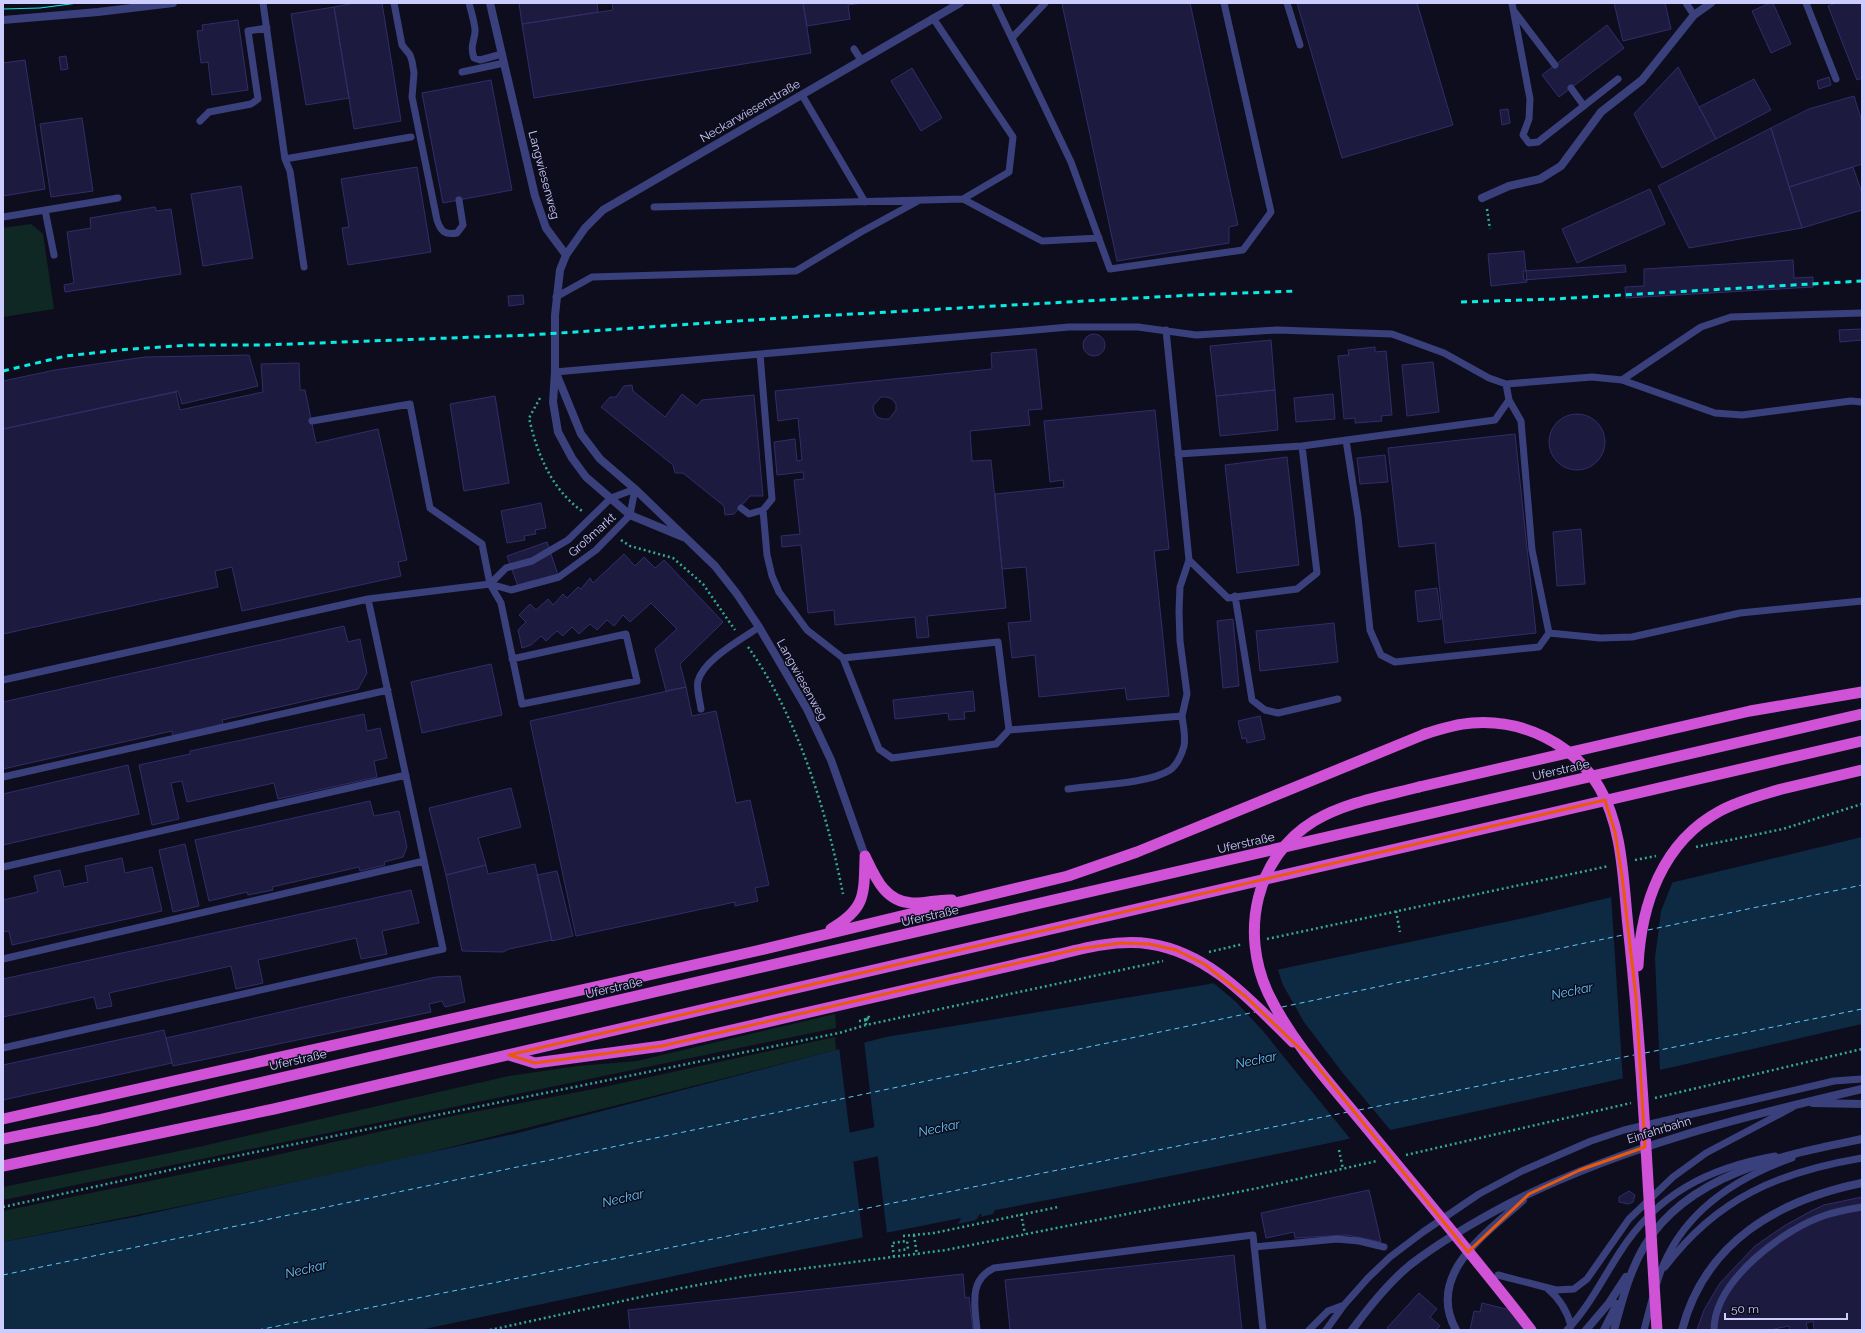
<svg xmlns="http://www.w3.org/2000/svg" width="1865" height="1333" viewBox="0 0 1865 1333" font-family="Raleway,sans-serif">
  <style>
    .green { fill: #102824 }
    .water { fill: #0e2942; fill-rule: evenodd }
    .pier { fill: #0e0d1e; fill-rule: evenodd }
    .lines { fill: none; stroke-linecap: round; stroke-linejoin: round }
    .river { stroke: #0e2942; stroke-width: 29 }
    .ferry { stroke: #5fc6f9; stroke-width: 1; stroke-dasharray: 5 4; stroke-linecap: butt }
    .building { fill: #1c1a3e; stroke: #312d6a; fill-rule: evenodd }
    .path { stroke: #32ab93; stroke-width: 2.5; stroke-dasharray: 2 3; stroke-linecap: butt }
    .service { stroke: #3a407c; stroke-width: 7 }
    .minor { stroke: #3a407c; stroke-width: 8 }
    .tertiary { stroke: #3a407c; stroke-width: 8 }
    .trunk { stroke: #cf52d7; stroke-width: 11 }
    .tram { stroke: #09ece4; stroke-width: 1 }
    .rail { stroke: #09ece4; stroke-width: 3; stroke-dasharray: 6 5; stroke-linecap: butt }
    .path-bridge { stroke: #32ab93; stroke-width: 2.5; stroke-dasharray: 2 3; stroke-linecap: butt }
    .trunk-bridge { stroke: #cf52d7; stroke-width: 11 }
    .marked { fill: none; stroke: #e8590c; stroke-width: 3; stroke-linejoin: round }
    .labels { text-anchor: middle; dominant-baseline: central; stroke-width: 3; stroke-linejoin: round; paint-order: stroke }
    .street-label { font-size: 12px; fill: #cccdfd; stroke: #0e0d1e }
    .water-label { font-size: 13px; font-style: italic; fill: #5fc6f9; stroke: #0e0d1e }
  </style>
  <rect width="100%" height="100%" fill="#0e0d1e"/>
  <path class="green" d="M 31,224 L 43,234 L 54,309 L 3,317 L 3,228 Z
    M 835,1014 L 836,1028 L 3,1200 L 3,1187 L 194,1148 L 509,1076 L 578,1066 L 637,1061 Z
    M 835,1037 L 836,1050 L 411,1157 L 196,1203 L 3,1242 L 3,1211 L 272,1156 L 427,1121 L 599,1088 Z"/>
  <path class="water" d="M 1862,837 L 1862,1024 C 1574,1090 1285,1156 995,1210 L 993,1214 L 980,1217 L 982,1214 L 980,1214 L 976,1220 L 958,1224 L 961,1218 L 740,1262 L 420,1330 L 3,1330 L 3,1242 L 139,1216 L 514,1134 L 886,1037 L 1204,985 L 1524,918 ZM 875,1138 L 877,1139 L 878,1148 L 876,1151 L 856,1153 L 850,1148 L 855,1140 Z"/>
  <path class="pier" d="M 1673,881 L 1661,911 L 1655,958 L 1660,1072 L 1623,1081 L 1611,895 Z
    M 1277,967 L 1283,985 L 1304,1022 L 1342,1072 L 1392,1132 L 1352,1141 L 1263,1031 L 1236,1002 L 1211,981 Z
    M 864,1041 L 887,1234 L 863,1239 L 839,1047 ZM 874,1140 L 875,1149 L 857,1151 L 852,1148 L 856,1142 Z"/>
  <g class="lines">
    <path class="river" d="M 811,1156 L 916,1133"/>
    <path class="ferry" d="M 1648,930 L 1862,885
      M 1282,1007 L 1623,935
      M 1645,1053 L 1862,1009
      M 1359,1110 L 1634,1055
      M 3,1275 L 1255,1012
      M 258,1330 L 1348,1112"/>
  </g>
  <path class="building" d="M 355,3 L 382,3 L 401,121 L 354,129 L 334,7 Z
    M 519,3 L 597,3 L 598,12 L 522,24 Z
    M 612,3 L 803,3 L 811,53 L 534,98 L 522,24 L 613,10 Z
    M 803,3 L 862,3 L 848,5 L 850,19 L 807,26 Z
    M 1067,3 L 1190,3 L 1238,225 L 1229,227 L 1229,243 L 1117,261 L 1062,4 Z
    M 1297,3 L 1417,3 L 1453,125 L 1342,158 Z
    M 1614,3 L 1665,3 L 1671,29 L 1623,41 Z
    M 1770,3 L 1773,3 L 1791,44 L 1771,53 L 1752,11 Z
    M 1836,3 L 1862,3 L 1862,78 L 1857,80 L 1828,6 Z
    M 334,7 L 349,98 L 306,105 L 291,14 Z
    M 238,20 L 248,90 L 212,95 L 208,62 L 201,63 L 197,31 L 203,30 L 202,25 Z
    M 1607,25 L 1624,48 L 1559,97 L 1542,75 Z
    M 66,56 L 68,69 L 61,70 L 59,57 Z
    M 25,60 L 45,189 L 3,196 L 3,63 Z
    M 1678,67 L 1716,139 L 1662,168 L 1634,114 Z
    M 912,68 L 942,118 L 921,131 L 891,81 Z
    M 1829,77 L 1831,85 L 1819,89 L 1817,81 Z
    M 1754,79 L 1771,110 L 1716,139 L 1699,107 Z
    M 491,80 L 512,190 L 443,203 L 422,93 Z
    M 1854,96 L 1862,122 L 1862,164 L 1789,187 L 1771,128 L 1809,109 Z
    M 1508,109 L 1510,123 L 1502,125 L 1500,110 Z
    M 82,118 L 93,191 L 51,197 L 40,124 Z
    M 1771,128 L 1802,228 L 1689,248 L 1658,186 Z
    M 417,167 L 431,252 L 348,265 L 342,228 L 349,227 L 341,179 Z
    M 1853,167 L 1862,193 L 1862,210 L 1802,228 L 1789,187 Z
    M 241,186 L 253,258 L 203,266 L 191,194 Z
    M 1650,189 L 1665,224 L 1577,263 L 1562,229 Z
    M 155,207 L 156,211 L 171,209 L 181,274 L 65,292 L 64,285 L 74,283 L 67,232 L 91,228 L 90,218 Z
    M 1524,251 L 1527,282 L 1491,286 L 1488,254 Z
    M 1793,260 L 1794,278 L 1813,277 L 1813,287 L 1626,298 L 1625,287 L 1644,286 L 1644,269 Z
    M 1625,265 L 1626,272 L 1524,280 L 1523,271 Z
    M 523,295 L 524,304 L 509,306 L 508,296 Z
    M 1862,329 L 1862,340 L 1840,342 L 1839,330 Z
    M1083 345a11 11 0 1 1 22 0a11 11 0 1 1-22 0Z
    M 1271,340 L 1275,390 L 1216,396 L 1210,346 Z
    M 1375,347 L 1375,352 L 1386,351 L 1392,415 L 1381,416 L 1382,421 L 1355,423 L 1355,418 L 1344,419 L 1338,356 L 1349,355 L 1348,350 Z
    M 1036,349 L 1042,409 L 1028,410 L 1030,425 L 970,431 L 972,461 L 991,460 L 1006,608 L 927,616 L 929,637 L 917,638 L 915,617 L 835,625 L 834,610 L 808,613 L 801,545 L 782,547 L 781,536 L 800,534 L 794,480 L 804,479 L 803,472 L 777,475 L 774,442 L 795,439 L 797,461 L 802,460 L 798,418 L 778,421 L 775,391 L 992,369 L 991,353 ZM 881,397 L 887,397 L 892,399 L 896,404 L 896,410 L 889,419 L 883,419 L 877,417 L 874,412 L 873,406 Z
    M 249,355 L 258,386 L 182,404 L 178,391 L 3,429 L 3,381 L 55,370 L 145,357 Z
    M 1433,362 L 1439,412 L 1407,416 L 1402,365 Z
    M 299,363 L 300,390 L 305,390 L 316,443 L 378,429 L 407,560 L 398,562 L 401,576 L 242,611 L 232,567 L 215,571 L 218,587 L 3,634 L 3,429 L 176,392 L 180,410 L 263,392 L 261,364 Z
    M 632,385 L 633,391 L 665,417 L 682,394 L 697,406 L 702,400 L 754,395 L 763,496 L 750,496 L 734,514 L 725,515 L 724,506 L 683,473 L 675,473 L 673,465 L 601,407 L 610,397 L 616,397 L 624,386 Z
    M 1275,390 L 1278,430 L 1220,436 L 1216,396 Z
    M 1333,394 L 1335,419 L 1296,422 L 1294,398 Z
    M 495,396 L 509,483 L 464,491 L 450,404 Z
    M 1155,410 L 1169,549 L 1154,551 L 1169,696 L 1127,700 L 1125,688 L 1039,697 L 1035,655 L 1012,658 L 1008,623 L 1031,621 L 1026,567 L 1002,569 L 995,494 L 1064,487 L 1063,480 L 1050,482 L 1044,421 Z
    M1549 442a28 28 0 1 1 56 0a28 28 0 1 1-56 0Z
    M 1515,434 L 1536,633 L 1445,643 L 1435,543 L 1399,547 L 1388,448 Z
    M 1385,455 L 1388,482 L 1360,484 L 1357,458 Z
    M 1287,457 L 1299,565 L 1237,573 L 1225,465 Z
    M 541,503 L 546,528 L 535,530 L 536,534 L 524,536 L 525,540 L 507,543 L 501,511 Z
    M 1581,529 L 1585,584 L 1557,586 L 1553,532 Z
    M 547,542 L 558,575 L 519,589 L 507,556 Z
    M 624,554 L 635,566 L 644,557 L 655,568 L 664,560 L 723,622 L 680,664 L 686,687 L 666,691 L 655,649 L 677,629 L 651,603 L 630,622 L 623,615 L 614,626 L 607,620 L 597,630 L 590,624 L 579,634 L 572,627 L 563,636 L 557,631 L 546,641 L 541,636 L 531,645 L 522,648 L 518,630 L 526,622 L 519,615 L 530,604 L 536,610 L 548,599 L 553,605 L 563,594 L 567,598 L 578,587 L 581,589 L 590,578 L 593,583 Z
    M 1437,588 L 1441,619 L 1418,622 L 1415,591 Z
    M 1233,619 L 1239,686 L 1223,688 L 1217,621 Z
    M 1334,623 L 1338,662 L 1260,671 L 1256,631 Z
    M 344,626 L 348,642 L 360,639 L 367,673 L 358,689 L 222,720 L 223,724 L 173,736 L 172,731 L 3,769 L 3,702 Z
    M 491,664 L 502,715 L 422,733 L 411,682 Z
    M 686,687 L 692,716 L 716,711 L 736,803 L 750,800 L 769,885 L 755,888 L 758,901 L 735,906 L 735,902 L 576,936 L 530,721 Z
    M 973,691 L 975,711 L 964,712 L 965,719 L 949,720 L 948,713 L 895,719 L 893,700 Z
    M 364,714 L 367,731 L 380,728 L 387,758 L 374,761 L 377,777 L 278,799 L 274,783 L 187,802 L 182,781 L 171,783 L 179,819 L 152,825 L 139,765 L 190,754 L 190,751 Z
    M 1260,716 L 1265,739 L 1247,743 L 1246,738 L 1242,739 L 1238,721 Z
    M 128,765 L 139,814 L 3,845 L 3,794 Z
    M 511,788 L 521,827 L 478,838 L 486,865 L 446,875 L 429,808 Z
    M 370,801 L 374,816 L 399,811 L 407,847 L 403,857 L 384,862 L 385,865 L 360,871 L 359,867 L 272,887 L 273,890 L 248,895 L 247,892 L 209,901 L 195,840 Z
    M 185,844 L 199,906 L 173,912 L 159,850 Z
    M 122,858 L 125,873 L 152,867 L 162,911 L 12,945 L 9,931 L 3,932 L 3,900 L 38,892 L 34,876 L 60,870 L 64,887 L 88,882 L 85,866 Z
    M 535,864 L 552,940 L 509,949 L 503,952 L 462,951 L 446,875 L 486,865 L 488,874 Z
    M 557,871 L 573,936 L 552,941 L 537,875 Z
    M 411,890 L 419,923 L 382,931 L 387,954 L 361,959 L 356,938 L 258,960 L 263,983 L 236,989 L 231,966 L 109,993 L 112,1006 L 97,1009 L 94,997 L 3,1017 L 3,979 Z
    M 460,976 L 465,1002 L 445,1007 L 442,1001 L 429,1004 L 431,1012 L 173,1066 L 166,1038 L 436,977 Z
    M 164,1030 L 172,1063 L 3,1100 L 3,1065 Z
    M 1369,1190 L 1381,1242 L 1347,1235 L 1295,1238 L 1294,1232 L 1266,1238 L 1261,1213 Z
    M 1629,1191 L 1635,1195 L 1633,1202 L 1628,1204 L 1619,1202 L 1619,1197 Z
    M 1862,1197 L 1862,1330 L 1814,1330 L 1813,1321 L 1806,1323 L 1808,1330 L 1790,1330 L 1789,1326 L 1769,1330 L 1697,1330 L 1704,1310 L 1720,1283 L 1755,1246 L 1784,1226 L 1811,1211 L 1824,1205 Z
    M 1234,1255 L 1242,1330 L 1010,1330 L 1005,1280 Z
    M 963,1274 L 965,1298 L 969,1297 L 973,1330 L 630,1330 L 628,1310 Z
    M 1419,1293 L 1437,1309 L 1430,1317 L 1440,1326 L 1436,1330 L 1389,1330 L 1387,1328 Z
    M 1482,1303 L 1526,1314 L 1524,1323 L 1528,1330 L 1470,1330 L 1474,1311 L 1480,1312 Z"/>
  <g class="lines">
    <path class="path" d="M 1487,209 L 1490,229
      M 540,398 L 529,418 C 537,453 551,489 582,511
      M 621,540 L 630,546 L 673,558 L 703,584 L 735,630
      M 748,647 C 797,715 827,812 843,894
      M 1696,847 L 1783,829 L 1862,804
      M 1635,860 L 1656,856
      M 1396,911 L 1400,932
      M 1267,939 L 1609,866
      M 1209,952 L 1243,944
      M 866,1025 L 865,1018 L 866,1017 L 869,1017 L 869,1019 L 868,1020 L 865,1019 L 869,1018 L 868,1020
      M 1655,1098 L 1862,1049
      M 1339,1150 L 1343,1169
      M 1406,1155 L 1631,1103
      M 3,1207 L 202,1163 L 839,1033 L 866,1025 L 1163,961
      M 1021,1214 L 1025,1234
      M 914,1235 L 917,1255
      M 903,1236 L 934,1233 L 1058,1207
      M 894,1257 L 892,1243 L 907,1241 L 908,1249 L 896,1251
      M 490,1330 L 682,1288 L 746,1276 L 946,1250 L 1258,1188 L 1377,1161"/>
    <path class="service" d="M 263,3 L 285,159 L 411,137
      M 394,3 L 402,45 L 410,55 L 412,61 L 414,73 L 412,97 L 437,220 C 441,232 445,235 457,233 L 463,225 L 459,200
      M 469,3 C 471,11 474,20 475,29 C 476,39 469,44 474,58 L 480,60 L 502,54
      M 995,3 L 1071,162 L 1110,269 L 1243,250 L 1271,212 L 1224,3
      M 1287,3 L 1300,45
      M 1512,3 L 1530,99 L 1529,119 L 1523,135 L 1529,143 L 1538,142 L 1618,79
      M 1686,3 L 1694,15
      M 1806,3 L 1836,79
      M 1514,11 L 1555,65
      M 1012,38 L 1045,3
      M 854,49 L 861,60
      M 462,72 L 504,63
      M 1571,88 L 1584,106
      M 802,95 L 865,202
      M 200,121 L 209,112 L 251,104 L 258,99 L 248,31 L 267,28
      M 285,159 L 290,171 L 304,267
      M 963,199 L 1042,241 L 1099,238
      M 654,207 L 963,199 L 1009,172 L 1013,137 L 933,18
      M 45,210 L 54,255
      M 3,217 L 118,198
      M 556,297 L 592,277 L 796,271 L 861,232 L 918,201
      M 1166,330 L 1189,560 L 1180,587 L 1179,611 L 1180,641 L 1187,694 L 1182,716
      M 555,372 L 1069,327 L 1138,327 L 1196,335 L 1277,330 L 1392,334 L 1444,353 L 1489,378 L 1506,384 L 1592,377 L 1622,380 L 1715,413 L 1742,415 L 1851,401 L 1862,402
      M 1622,380 L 1701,327 L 1731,317 L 1862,313
      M 1506,384 L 1509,400 L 1521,421 L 1532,550 L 1549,633 L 1600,638 L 1632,637 L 1740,613 L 1862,601
      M 312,421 L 410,404 L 430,508 L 482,544 L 490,584 L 501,603 L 522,704 L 637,681 L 626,634 L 512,659
      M 1346,440 L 1358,517 L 1370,630 L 1381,655 L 1395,662 L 1539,647 L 1549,633
      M 1178,454 L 1302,446 L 1495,420 L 1509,400
      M 741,508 L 749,514 L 763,510 L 772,499 L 760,354
      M 763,510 L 767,555 L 772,576 L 779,592 L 807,630 L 843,658 L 879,749 L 892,758 L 996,744 L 1009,730 L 998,642 L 843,658
      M 1189,560 L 1228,598 L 1297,589 L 1317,573 L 1302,446
      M 490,584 L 506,568 L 532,561 L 568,540 L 611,498 L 635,489
      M 1235,596 L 1252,700 L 1265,710 L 1278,713 L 1338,699
      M 3,680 L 368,599 L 490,584 L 511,590 L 559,577 L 596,550 L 630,515 L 635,489
      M 701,709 C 700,701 696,688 698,681 C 704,659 741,640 759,627
      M 1009,730 L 1182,716 C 1183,725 1186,737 1184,746 C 1182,754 1177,765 1170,770 C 1148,784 1095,785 1068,789
      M 3,777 L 388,690
      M 3,867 L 406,775
      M 3,959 L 424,861
      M 3,1048 L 443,949 L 368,599
      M 1254,1247 L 1337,1239 L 1359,1241 L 1384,1247
      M 1665,1267 C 1717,1198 1779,1172 1862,1158
      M 1498,1275 L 1556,1290 L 1574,1289 L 1587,1279 L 1629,1219 L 1673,1177 L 1706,1153 L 1793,1107
      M 1657,1283 C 1676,1217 1730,1180 1792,1158
      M 1548,1289 C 1560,1299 1567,1310 1571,1326
      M 977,1330 C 975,1306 968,1280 994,1268 L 1253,1235 L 1263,1330
      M 1309,1330 L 1328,1311 L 1344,1305 L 1368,1278 L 1390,1257 L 1423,1232 L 1479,1194 L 1522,1171 L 1591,1141 L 1624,1130 L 1834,1081 L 1862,1079
      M 1326,1330 L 1344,1305
      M 1567,1330 C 1589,1307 1603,1278 1620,1252 C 1657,1194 1708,1168 1775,1156
      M 1644,1330 L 1653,1296
      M 1714,1330 C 1714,1281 1783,1229 1826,1215 C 1838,1211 1850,1209 1862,1207"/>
    <path class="minor" d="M 490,3 L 535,196 L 546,228 L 566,255
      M 1482,198 L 1509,186 L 1540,179 L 1561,166 L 1601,112 L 1642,80 L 1694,15 L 1711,3
      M 556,373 L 581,434 L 600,459 L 635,489 L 715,566 L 737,594 L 759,627 L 807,709 L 831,760 L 865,856
      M 683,537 L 630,515 L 586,477 L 572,458 L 558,432 L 553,402 L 555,372 L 555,315 L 560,270 L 566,255 L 585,228 L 603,210 L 960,3
      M 1813,1103 L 1862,1104
      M 1352,1330 C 1369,1307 1388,1283 1410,1265 C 1441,1241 1476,1221 1510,1203 C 1621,1147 1741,1117 1862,1089
      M 1456,1330 C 1425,1274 1487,1233 1523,1200
      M 1586,1330 L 1609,1303 L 1626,1277
      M 1604,1330 L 1617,1304
      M 1614,1330 C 1622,1301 1629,1272 1645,1245 C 1690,1172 1785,1155 1862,1139
      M 1682,1330 C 1705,1242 1778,1200 1862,1183"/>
    <path class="tertiary" d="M 3,20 L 98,12 L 173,3"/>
    <path class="trunk" d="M 1419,787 L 1750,711 L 1862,692
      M 1778,790 L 1862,770
      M 865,856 C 875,877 885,902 912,903 C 924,904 939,899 952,900
      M 831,929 C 865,909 864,896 865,859
      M 509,1055 L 535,1063 L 662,1046 L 1053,956
      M 3,1119 L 756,951 L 1068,876 L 1137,852 L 1425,734
      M 3,1139 L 98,1120 L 1862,714
      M 3,1166 L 274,1109 L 1862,741"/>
    <path class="tram" d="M 3,9 L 40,8 L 78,3"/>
    <path class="rail" d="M 1461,302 L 1554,299 L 1862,281
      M 3,371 L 66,356 L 119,350 L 189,345 L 264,345 L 530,335 L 782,318 L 1192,295 L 1296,291"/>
    <path class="path-bridge" d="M 859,1021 L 868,1020"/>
    <path class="trunk-bridge" d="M 1425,734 C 1440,729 1456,724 1472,723 C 1522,719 1573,743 1599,787 C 1623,827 1623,881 1628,926 C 1643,1060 1648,1195 1657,1330
      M 1419,787 C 1384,796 1346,802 1314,821 C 1255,857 1240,933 1268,993 C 1294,1047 1338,1092 1375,1138 C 1428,1202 1481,1265 1531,1330
      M 1053,956 C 1083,948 1118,939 1150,944 C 1210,953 1252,1002 1293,1042
      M 1638,966 C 1641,905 1662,842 1720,811 C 1738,801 1758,796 1778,790"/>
  </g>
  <path class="marked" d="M 1605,800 L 1615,832 L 1622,876 L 1636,997 L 1645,1147 L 1580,1170 L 1529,1194 L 1468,1252 L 1313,1061 L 1246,997 L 1204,964 L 1176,950 L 1149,944 L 1121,943 L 1078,949 L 662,1046 L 535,1063 L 509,1055 Z"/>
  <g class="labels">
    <g class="street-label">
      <text transform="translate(750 111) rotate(-30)">Neckarwiesenstraße</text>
      <text transform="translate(544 175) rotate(75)">Langwiesenweg</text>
      <text transform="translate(592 535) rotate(-42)">Großmarkt</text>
      <text transform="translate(802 680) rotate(61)">Langwiesenweg</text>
      <text transform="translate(1561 770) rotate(-13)">Uferstraße</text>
      <text transform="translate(1246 843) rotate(-13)">Uferstraße</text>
      <text transform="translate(930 916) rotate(-13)">Uferstraße</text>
      <text transform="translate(614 988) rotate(-13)">Uferstraße</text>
      <text transform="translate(298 1060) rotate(-13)">Uferstraße</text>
      <text transform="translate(1659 1130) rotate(-17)">Einfahrbahn</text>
    </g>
    <g class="water-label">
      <text transform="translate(1572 991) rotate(-12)">Neckar</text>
      <text transform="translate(1256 1060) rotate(-12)">Neckar</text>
      <text transform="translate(939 1128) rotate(-12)">Neckar</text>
      <text transform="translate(623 1198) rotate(-13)">Neckar</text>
      <text transform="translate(306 1269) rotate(-13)">Neckar</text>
    </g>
  </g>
  <rect width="1865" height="1333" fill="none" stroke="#cccdfd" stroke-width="8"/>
  <path d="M1725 1313v6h122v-6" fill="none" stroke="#cccdfd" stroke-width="2"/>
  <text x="1731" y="1313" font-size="12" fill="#cccdfd" stroke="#0e0d1e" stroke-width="3" paint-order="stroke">50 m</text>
</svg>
